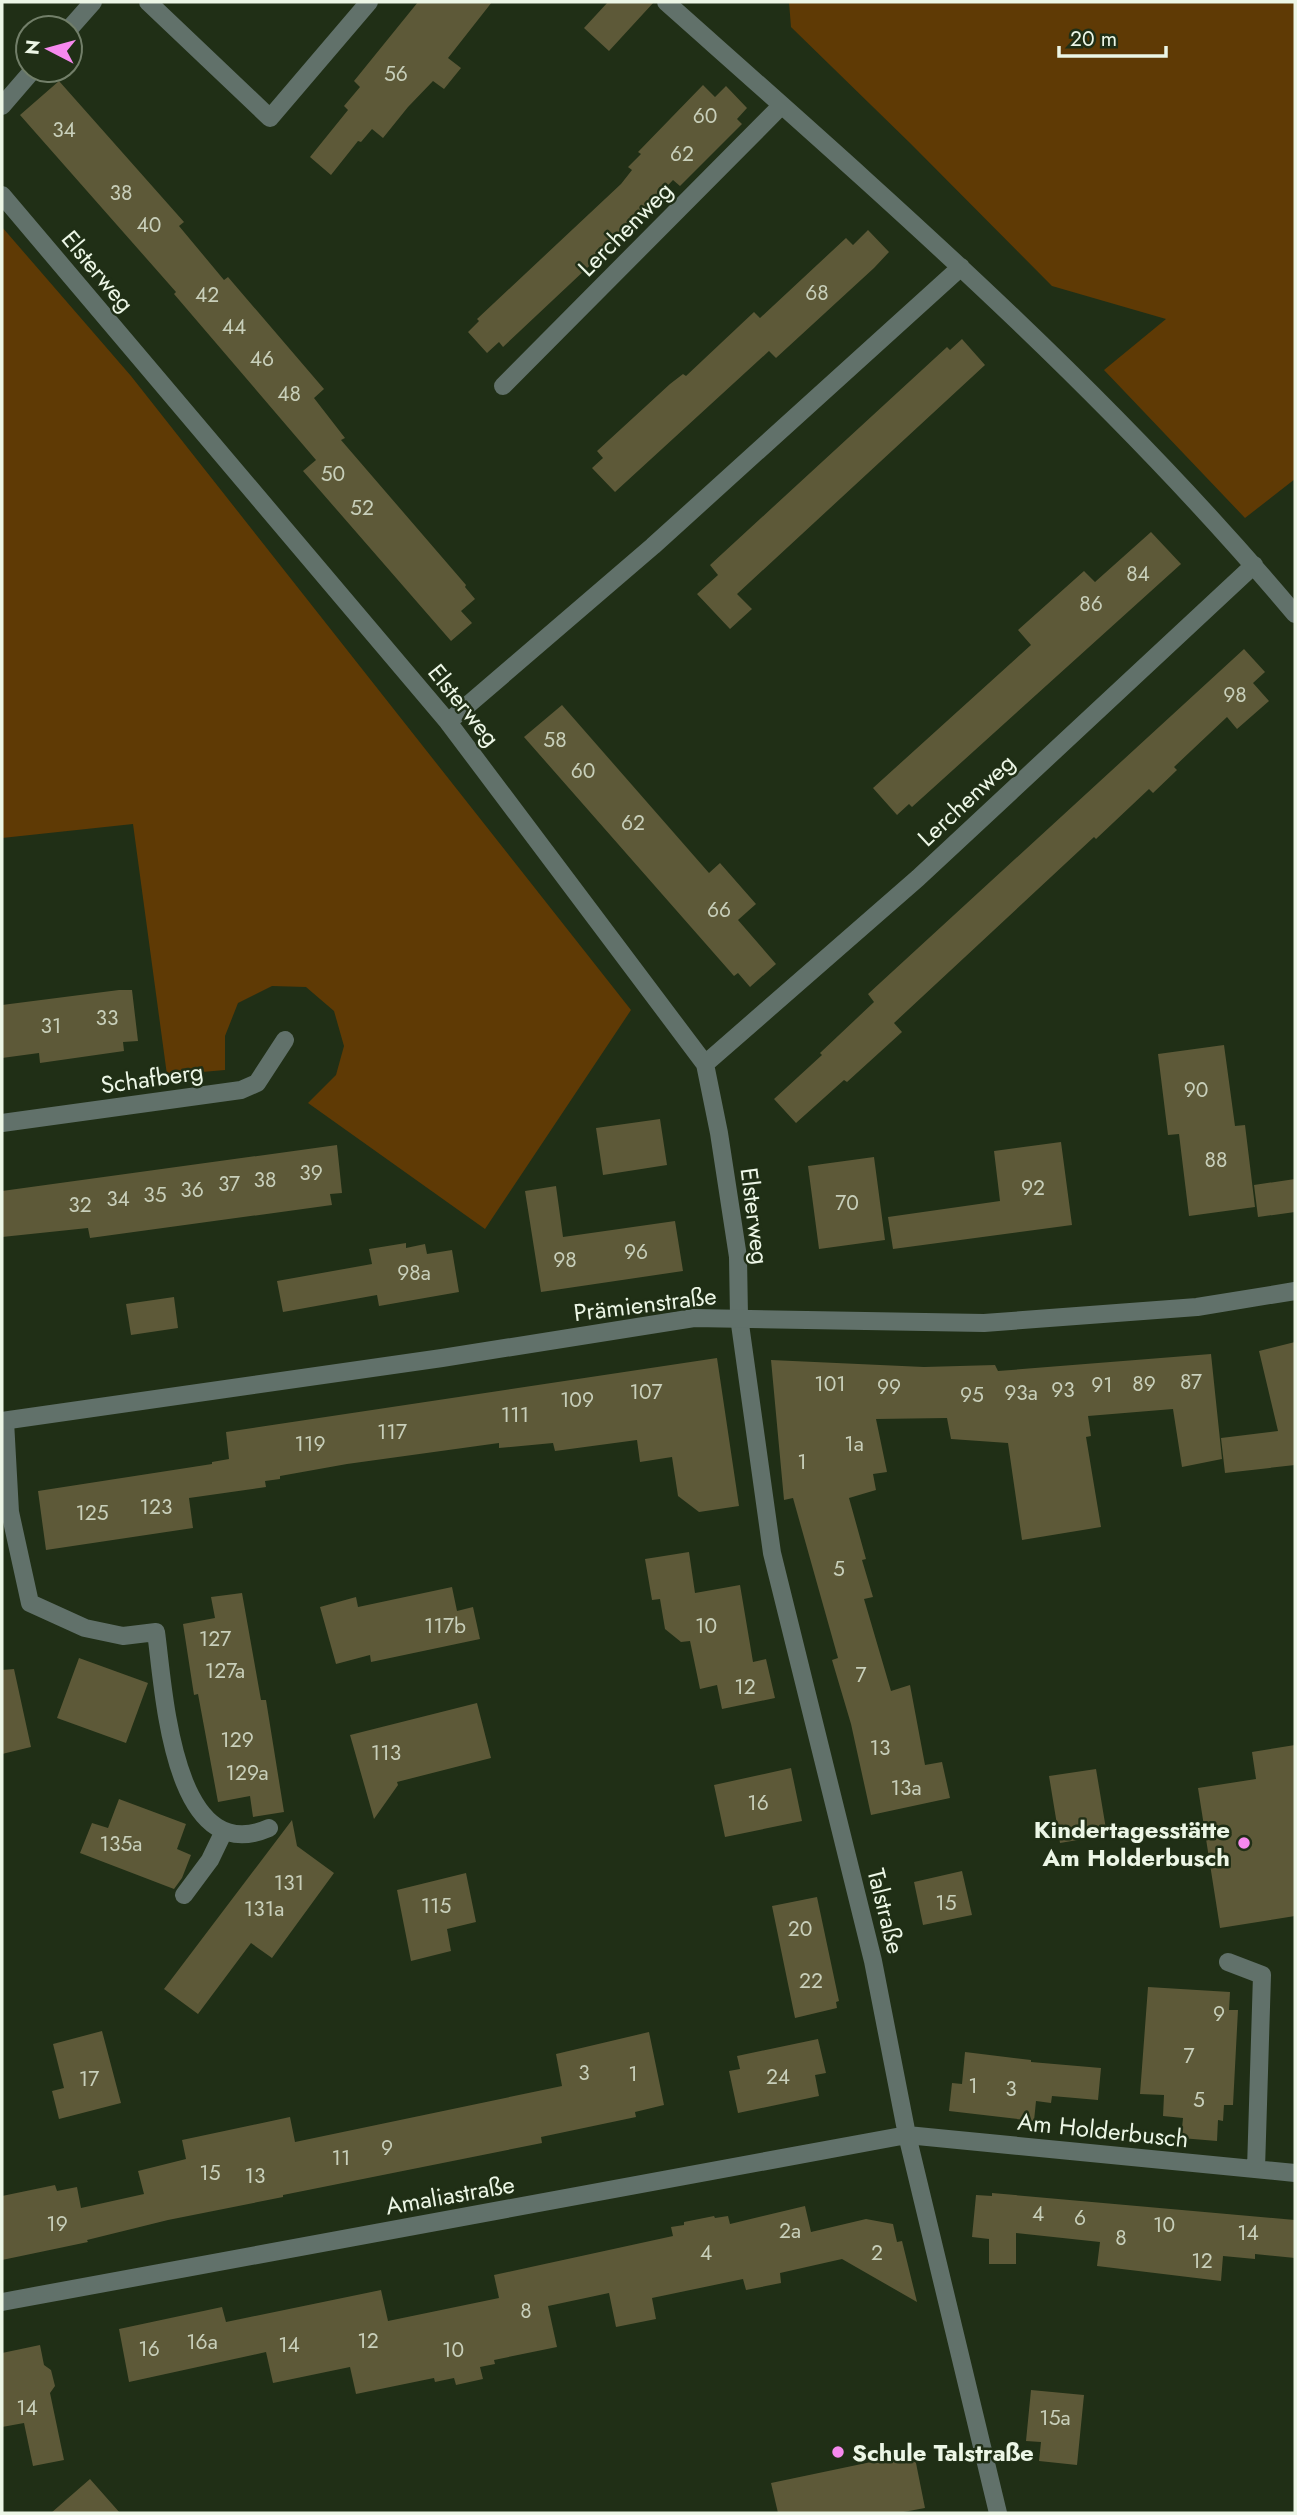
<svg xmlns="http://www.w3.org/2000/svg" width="1297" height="2515" viewBox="0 0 1297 2515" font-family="Jost,sans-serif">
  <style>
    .green { fill: #5f3a05 }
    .building { fill: #5d5938 }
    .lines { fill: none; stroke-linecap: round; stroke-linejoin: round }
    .minor { stroke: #61716a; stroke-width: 18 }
    .tertiary { stroke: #61716a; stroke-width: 18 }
    .poi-dot { fill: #f689ee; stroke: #202f16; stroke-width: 2.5 }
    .labels { text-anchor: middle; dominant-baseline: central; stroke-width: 5; stroke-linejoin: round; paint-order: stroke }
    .number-label { font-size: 21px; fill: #c8cfba }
    .street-label { font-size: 24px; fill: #ecf6e6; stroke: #202f16 }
    .poi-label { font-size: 24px; font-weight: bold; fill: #ecf6e6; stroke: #202f16; text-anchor: end }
  </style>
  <rect width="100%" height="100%" fill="#202f16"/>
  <path class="green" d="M 789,2 L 1295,2 L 1295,479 L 1245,518 L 1104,370 L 1166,319 L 1052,286 L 911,144 L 791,27 Z
    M 2,227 L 131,376 L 631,1010 L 485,1229 L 308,1103 L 336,1075 L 344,1046 L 334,1011 L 306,987 L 272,986 L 238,1003 L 225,1036 L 225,1070 L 167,1075 L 133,824 L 2,838 Z"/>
  <path class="building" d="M 418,2 L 492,2 L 448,58 L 461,68 L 444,89 L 433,81 L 408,107 L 383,138 L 372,129 L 361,142 L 358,141 L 331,175 L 310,157 L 348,110 L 344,106 L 360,87 L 354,81 Z
    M 608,2 L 654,2 L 609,51 L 584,28 Z
    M 59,81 L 184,222 L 179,226 L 224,280 L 228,277 L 324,389 L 314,398 L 345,438 L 341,440 L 466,585 L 465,587 L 475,599 L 461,611 L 472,623 L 451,641 L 303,471 L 316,460 L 174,294 L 176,292 L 20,115 Z
    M 703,85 L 715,97 L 726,86 L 747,108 L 737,119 L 742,124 L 680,186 L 673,180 L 635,220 L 636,222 L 503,347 L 499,342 L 487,353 L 468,332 L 479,321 L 477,319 L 621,184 L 632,170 L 628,167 L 641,154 L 638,152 Z
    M 868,230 L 889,252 L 874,268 L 776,358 L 769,351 L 615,492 L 592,468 L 603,458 L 597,451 L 670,384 L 683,374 L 686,376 L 754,312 L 760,318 L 846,238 L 853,245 Z
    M 962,339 L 985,365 L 737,594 L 752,609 L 730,629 L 697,594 L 718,575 L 710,565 L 947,347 L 950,350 Z
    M 1151,532 L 1181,564 L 912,807 L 909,804 L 897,815 L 873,788 L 1031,645 L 1018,630 L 1084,571 L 1095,582 Z
    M 1244,649 L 1265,672 L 1253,683 L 1269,701 L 1237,729 L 1227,717 L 1174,767 L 1177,770 L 1153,793 L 1149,789 L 1096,839 L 1094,837 L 894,1023 L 902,1032 L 847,1082 L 844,1080 L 796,1123 L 774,1099 L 822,1055 L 820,1053 L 874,1002 L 868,994 Z
    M 562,705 L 709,873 L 720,863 L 756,904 L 738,920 L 776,964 L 750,987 L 738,973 L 734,976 L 524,737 Z
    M 119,990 L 132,990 L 138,1041 L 123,1042 L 124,1051 L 40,1063 L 39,1053 L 2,1058 L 2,1005 Z
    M 1224,1045 L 1235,1126 L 1245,1125 L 1255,1207 L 1189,1216 L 1179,1134 L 1168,1135 L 1158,1054 Z
    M 660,1119 L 667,1165 L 603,1175 L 596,1128 Z
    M 1061,1142 L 1072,1225 L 893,1249 L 888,1217 L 1000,1201 L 994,1151 Z
    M 337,1145 L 342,1193 L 330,1194 L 332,1205 L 90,1238 L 88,1228 L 2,1237 L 2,1191 Z
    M 874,1157 L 885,1240 L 819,1249 L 808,1166 Z
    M 1295,1179 L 1295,1212 L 1258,1217 L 1254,1185 Z
    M 556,1186 L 563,1237 L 675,1221 L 683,1271 L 541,1292 L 525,1191 Z
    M 406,1243 L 406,1248 L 425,1244 L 427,1254 L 452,1250 L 459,1292 L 379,1306 L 377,1295 L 283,1312 L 277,1281 L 372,1264 L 369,1249 Z
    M 174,1297 L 178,1328 L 131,1335 L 126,1304 Z
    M 1295,1342 L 1295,1465 L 1225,1473 L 1221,1438 L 1278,1431 L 1259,1351 Z
    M 1211,1354 L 1222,1459 L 1182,1467 L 1173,1409 L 1088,1416 L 1091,1436 L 1086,1437 L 1101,1527 L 1022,1540 L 1008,1443 L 951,1439 L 947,1418 L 876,1419 L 887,1472 L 873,1474 L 876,1490 L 849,1498 L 866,1559 L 862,1560 L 873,1597 L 864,1599 L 891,1691 L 910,1685 L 925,1765 L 942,1762 L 950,1798 L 871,1815 L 851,1724 L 832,1660 L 838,1658 L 793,1498 L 784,1500 L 771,1360 L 924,1367 L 995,1365 L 998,1371 Z
    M 717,1358 L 739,1506 L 699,1512 L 678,1496 L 672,1457 L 640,1462 L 637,1440 L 555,1451 L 553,1443 L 499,1448 L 499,1443 L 347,1464 L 280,1476 L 280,1479 L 265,1481 L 266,1487 L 189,1498 L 193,1528 L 46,1550 L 38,1491 L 212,1464 L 212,1462 L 229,1459 L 226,1432 Z
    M 689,1552 L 695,1593 L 740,1585 L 753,1662 L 766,1659 L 775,1698 L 722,1709 L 717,1685 L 700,1689 L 690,1641 L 681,1642 L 665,1629 L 660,1599 L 652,1600 L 645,1559 Z
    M 452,1587 L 457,1611 L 473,1607 L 480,1639 L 371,1662 L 370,1655 L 336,1664 L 320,1607 L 356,1597 L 358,1607 Z
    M 242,1593 L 261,1700 L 266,1700 L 284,1812 L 253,1817 L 250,1796 L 218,1802 L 198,1694 L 194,1695 L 183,1624 L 215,1618 L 211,1597 Z
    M 79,1658 L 148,1683 L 126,1743 L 57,1718 Z
    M 14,1669 L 31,1747 L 2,1754 L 2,1670 Z
    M 477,1703 L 491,1758 L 397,1782 L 398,1785 L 374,1819 L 350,1735 Z
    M 1295,1745 L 1295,1916 L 1220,1928 L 1198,1788 L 1256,1779 L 1252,1752 Z
    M 791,1768 L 802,1821 L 725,1837 L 714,1785 Z
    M 1096,1769 L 1107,1835 L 1060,1843 L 1049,1776 Z
    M 119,1799 L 186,1824 L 177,1849 L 191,1855 L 182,1878 L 174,1889 L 80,1853 L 92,1823 L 108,1828 Z
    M 292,1820 L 297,1846 L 334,1873 L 272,1958 L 251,1943 L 198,2014 L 164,1989 Z
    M 962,1871 L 972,1915 L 923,1925 L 914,1882 Z
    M 466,1873 L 476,1922 L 447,1929 L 451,1951 L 411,1961 L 397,1890 Z
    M 817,1897 L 839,2001 L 836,2002 L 837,2008 L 795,2018 L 772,1906 Z
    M 1148,1987 L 1230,1992 L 1229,2010 L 1238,2010 L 1233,2105 L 1224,2105 L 1223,2121 L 1218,2120 L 1217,2141 L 1181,2138 L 1183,2118 L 1163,2116 L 1164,2095 L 1140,2094 Z
    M 102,2031 L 121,2103 L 59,2119 L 52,2091 L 64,2088 L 53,2044 Z
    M 649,2032 L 664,2105 L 635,2112 L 636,2117 L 541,2137 L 542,2143 L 283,2195 L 283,2197 L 168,2220 L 87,2240 L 88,2242 L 2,2260 L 2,2196 L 55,2185 L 57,2191 L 77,2187 L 81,2208 L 144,2194 L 138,2171 L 186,2159 L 182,2140 L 290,2117 L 295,2142 L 562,2086 L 556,2054 Z
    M 818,2039 L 826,2073 L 815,2075 L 819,2096 L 738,2113 L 729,2071 L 740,2069 L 737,2056 Z
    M 965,2052 L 1031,2060 L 1031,2062 L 1101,2068 L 1098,2100 L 1052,2096 L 1051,2103 L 1036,2101 L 1034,2121 L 949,2111 L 952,2083 L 962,2084 Z
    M 992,2193 L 1295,2220 L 1295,2258 L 1255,2254 L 1255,2259 L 1223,2256 L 1221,2281 L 1097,2266 L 1100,2242 L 1016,2233 L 1016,2264 L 989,2264 L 989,2239 L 972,2237 L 976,2195 L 992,2196 Z
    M 805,2206 L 811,2232 L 866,2219 L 893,2224 L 897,2242 L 902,2241 L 917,2302 L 842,2259 L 780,2273 L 781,2283 L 746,2290 L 743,2279 L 652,2298 L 656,2319 L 616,2327 L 609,2293 L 548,2306 L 557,2347 L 494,2360 L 495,2364 L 480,2367 L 483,2379 L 456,2385 L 454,2378 L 435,2382 L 434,2378 L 356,2394 L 350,2367 L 273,2383 L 266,2352 L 129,2382 L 119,2329 L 222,2307 L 226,2322 L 381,2290 L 388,2321 L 499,2298 L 494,2275 L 673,2236 L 671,2227 L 684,2225 L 684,2222 L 714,2216 L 715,2218 L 728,2216 L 730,2224 Z
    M 40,2345 L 44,2365 L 51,2370 L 55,2386 L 50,2393 L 64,2460 L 33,2466 L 24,2423 L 2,2427 L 2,2353 Z
    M 1031,2390 L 1084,2395 L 1077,2465 L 1039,2461 L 1041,2442 L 1026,2441 Z
    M 914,2453 L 925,2508 L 898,2513 L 778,2513 L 771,2483 Z
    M 90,2479 L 120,2513 L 51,2513 Z"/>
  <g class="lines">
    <path class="minor" d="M 148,2 L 270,118 L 369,2
      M 666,2 C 885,197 1106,389 1295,614
      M 70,28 L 93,2
      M 2,106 L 33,70
      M 2,195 L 448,722 L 705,1064 L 719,1133 L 738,1257 L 739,1317 L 772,1553 L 873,1961 L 907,2135 L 998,2513
      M 503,386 L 781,106
      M 448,722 L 653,546 L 961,267
      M 705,1064 L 918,878 L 1254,565
      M 2,1123 L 241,1090 L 257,1083 L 285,1040
      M 5,1421 L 10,1512 L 30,1603 L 85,1628 L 123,1636 L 156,1632 C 164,1689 172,1870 269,1828
      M 184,1895 L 210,1860 L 224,1831
      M 1228,1962 L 1262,1975 L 1256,2169
      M 2,2302 L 907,2135 L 1295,2173"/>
    <path class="tertiary" d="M 2,1421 L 442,1358 L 694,1318 L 984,1323 L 1197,1307 L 1295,1291"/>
  </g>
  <g class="poi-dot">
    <circle cx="1244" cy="1843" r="7"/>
    <circle cx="838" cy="2452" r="7"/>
  </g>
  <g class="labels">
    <g class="number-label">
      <text x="396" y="74">56</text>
      <text x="705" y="116">60</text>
      <text x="64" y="130">34</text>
      <text x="682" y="154">62</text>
      <text x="121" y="193">38</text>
      <text x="149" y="225">40</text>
      <text x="817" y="293">68</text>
      <text x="207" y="295">42</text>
      <text x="234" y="327">44</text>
      <text x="262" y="359">46</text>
      <text x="289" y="394">48</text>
      <text x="333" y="474">50</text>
      <text x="362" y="508">52</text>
      <text x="1138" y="574">84</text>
      <text x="1091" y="604">86</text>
      <text x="1235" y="695">98</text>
      <text x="555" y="740">58</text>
      <text x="583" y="771">60</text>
      <text x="633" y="823">62</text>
      <text x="719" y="910">66</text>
      <text x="107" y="1018">33</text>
      <text x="51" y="1026">31</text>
      <text x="1196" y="1090">90</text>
      <text x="1216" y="1160">88</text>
      <text x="311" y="1173">39</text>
      <text x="265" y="1180">38</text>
      <text x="229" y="1184">37</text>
      <text x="1033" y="1188">92</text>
      <text x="192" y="1190">36</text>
      <text x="155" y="1195">35</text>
      <text x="118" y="1199">34</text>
      <text x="847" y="1203">70</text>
      <text x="80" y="1205">32</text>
      <text x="636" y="1252">96</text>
      <text x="565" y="1260">98</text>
      <text x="414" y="1273">98a</text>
      <text x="1191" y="1382">87</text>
      <text x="830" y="1384">101</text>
      <text x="1144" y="1384">89</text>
      <text x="1102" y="1385">91</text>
      <text x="889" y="1387">99</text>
      <text x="1063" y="1390">93</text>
      <text x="646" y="1392">107</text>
      <text x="1021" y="1393">93a</text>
      <text x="972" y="1395">95</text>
      <text x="577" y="1400">109</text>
      <text x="515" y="1415">111</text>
      <text x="392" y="1432">117</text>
      <text x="310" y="1444">119</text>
      <text x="854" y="1444">1a</text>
      <text x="802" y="1462">1</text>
      <text x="156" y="1507">123</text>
      <text x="92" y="1513">125</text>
      <text x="839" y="1569">5</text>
      <text x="445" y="1626">117b</text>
      <text x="706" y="1626">10</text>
      <text x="215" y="1639">127</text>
      <text x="225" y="1671">127a</text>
      <text x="861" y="1675">7</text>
      <text x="745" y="1687">12</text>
      <text x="237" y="1740">129</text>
      <text x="880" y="1748">13</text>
      <text x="386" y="1753">113</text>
      <text x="247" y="1773">129a</text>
      <text x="906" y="1788">13a</text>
      <text x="758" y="1803">16</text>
      <text x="121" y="1844">135a</text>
      <text x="289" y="1883">131</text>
      <text x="946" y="1903">15</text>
      <text x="436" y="1906">115</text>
      <text x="264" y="1909">131a</text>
      <text x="800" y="1929">20</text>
      <text x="811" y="1981">22</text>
      <text x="1219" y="2014">9</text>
      <text x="1189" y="2056">7</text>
      <text x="584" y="2073">3</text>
      <text x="633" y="2074">1</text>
      <text x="778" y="2077">24</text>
      <text x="89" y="2079">17</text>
      <text x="973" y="2086">1</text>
      <text x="1011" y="2089">3</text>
      <text x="1199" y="2100">5</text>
      <text x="387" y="2148">9</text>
      <text x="341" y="2158">11</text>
      <text x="210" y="2173">15</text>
      <text x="255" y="2176">13</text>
      <text x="1038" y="2214">4</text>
      <text x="1080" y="2218">6</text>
      <text x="57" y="2224">19</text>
      <text x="1164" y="2225">10</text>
      <text x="790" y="2231">2a</text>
      <text x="1248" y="2233">14</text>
      <text x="1121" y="2238">8</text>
      <text x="706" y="2253">4</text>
      <text x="877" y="2253">2</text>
      <text x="1202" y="2261">12</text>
      <text x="526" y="2311">8</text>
      <text x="368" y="2341">12</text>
      <text x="202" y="2342">16a</text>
      <text x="289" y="2345">14</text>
      <text x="149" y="2349">16</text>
      <text x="453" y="2350">10</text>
      <text x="27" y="2408">14</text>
      <text x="1055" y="2418">15a</text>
    </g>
    <g class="street-label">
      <text transform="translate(625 229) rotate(-45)">Lerchenweg</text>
      <text transform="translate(98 271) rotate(50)">Elsterweg</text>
      <text transform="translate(464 705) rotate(51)">Elsterweg</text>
      <text transform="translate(966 800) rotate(-43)">Lerchenweg</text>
      <text transform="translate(152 1078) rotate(-8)">Schafberg</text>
      <text transform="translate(755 1216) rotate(83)">Elsterweg</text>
      <text transform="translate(645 1304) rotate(-7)">Prämienstraße</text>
      <text transform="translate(886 1911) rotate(76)">Talstraße</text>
      <text transform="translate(1103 2130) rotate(6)">Am Holderbusch</text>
      <text transform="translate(450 2195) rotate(-10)">Amaliastraße</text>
    </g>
    <g class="poi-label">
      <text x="1230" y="1829">Kindertagesstätte<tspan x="1230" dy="28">Am Holderbusch</tspan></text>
      <text x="852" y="2452" text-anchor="start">Schule Talstraße</text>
    </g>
  </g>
  <rect width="1297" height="2515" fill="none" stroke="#ecf6e6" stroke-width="7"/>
  <g transform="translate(49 49) rotate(276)"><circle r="33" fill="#202f16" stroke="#727f69" stroke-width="2"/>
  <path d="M0-5L12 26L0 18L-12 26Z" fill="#f689ee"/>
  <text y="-10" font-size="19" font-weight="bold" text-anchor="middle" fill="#ecf6e6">N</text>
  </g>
  <path d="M1059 46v10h107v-10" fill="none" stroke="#ecf6e6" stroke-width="3.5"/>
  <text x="1070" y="46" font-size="21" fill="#ecf6e6" stroke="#202f16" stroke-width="5" paint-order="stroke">20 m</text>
</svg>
